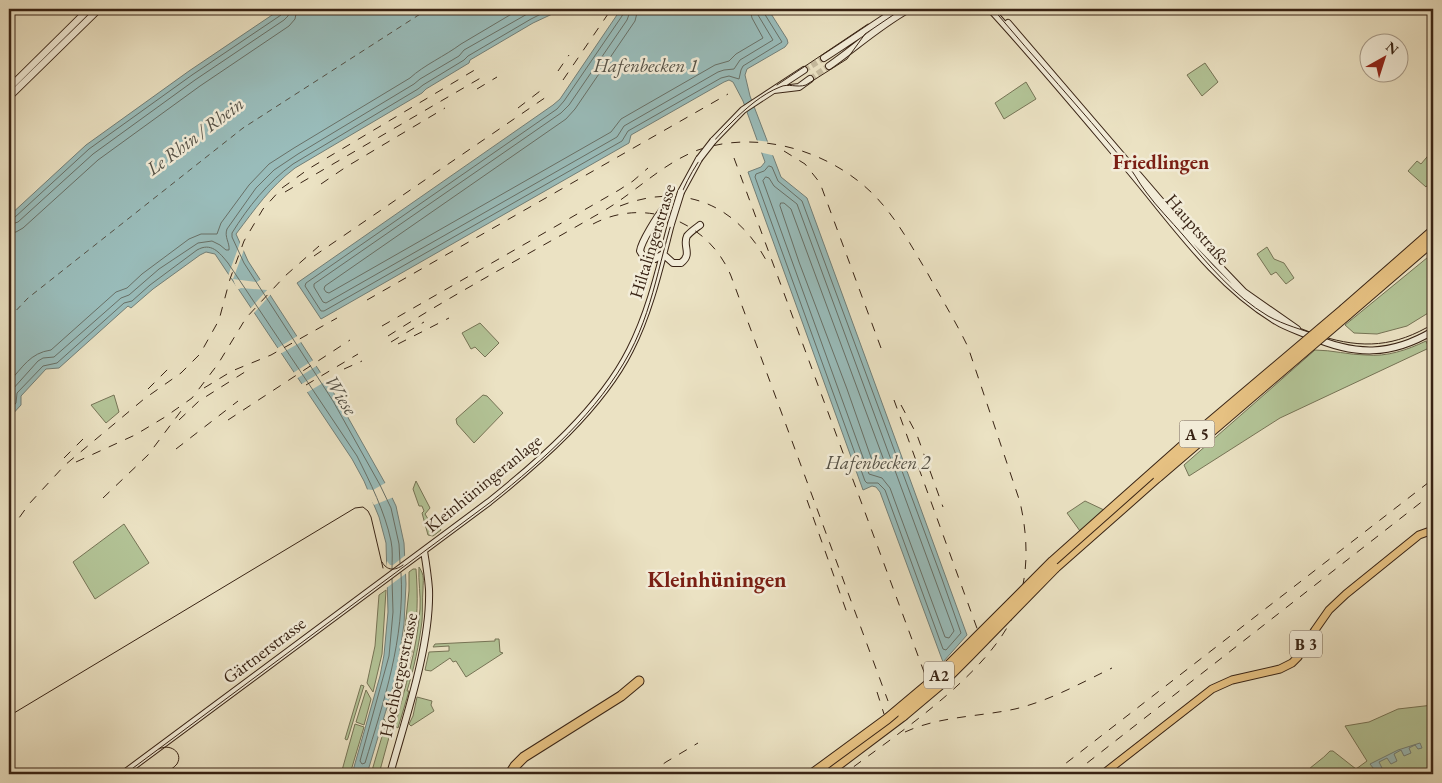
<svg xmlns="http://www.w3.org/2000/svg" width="1442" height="783" viewBox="0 0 1442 783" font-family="'EB Garamond',serif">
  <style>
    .green { fill: #b3c497; stroke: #767456 }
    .water { fill: #99bcba; stroke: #727f78 }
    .pier { fill: #ebe2c3 }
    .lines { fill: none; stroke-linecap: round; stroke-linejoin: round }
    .shore { stroke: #687067; stroke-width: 1 }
    .ferry { stroke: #555146; stroke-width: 1; stroke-dasharray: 6 5; stroke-linecap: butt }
    .secondary-tunnel { stroke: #c7bca0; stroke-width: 6; stroke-dasharray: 6 3; stroke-linecap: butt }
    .secondary-casing { stroke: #382314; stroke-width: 8 }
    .primary-casing { stroke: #382314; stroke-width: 9 }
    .highway-casing { stroke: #382314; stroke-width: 11 }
    .secondary { stroke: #f2ecd8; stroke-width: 6 }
    .primary { stroke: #e6c182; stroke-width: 7 }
    .highway { stroke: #e6c182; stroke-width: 9 }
    .tram { stroke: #382314; stroke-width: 1 }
    .rail { stroke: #382314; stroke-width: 1; stroke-dasharray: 9 9; stroke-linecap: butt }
    .secondary-bridge-casing { stroke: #382314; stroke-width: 8; stroke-linecap: butt }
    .highway-bridge-casing { stroke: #382314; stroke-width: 11; stroke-linecap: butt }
    .secondary-bridge { stroke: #f2ecd8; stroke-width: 6 }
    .highway-bridge { stroke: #e6c182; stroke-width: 9 }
    .labels { text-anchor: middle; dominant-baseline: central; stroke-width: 5; stroke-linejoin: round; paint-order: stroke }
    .shield { fill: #f2ecd8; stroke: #705f4f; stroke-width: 1 }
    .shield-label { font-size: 16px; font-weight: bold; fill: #382314 }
    .street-label { font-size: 18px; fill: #382314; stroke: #f2ecd8 }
    .water-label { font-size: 19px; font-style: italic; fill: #555146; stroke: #f2ecd8 }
    .quarter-label { font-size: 20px; font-weight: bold; fill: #7a1f14; stroke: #f2ecd8 }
    .district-label { font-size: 22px; font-weight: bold; fill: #7a1f14; stroke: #f2ecd8 }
  </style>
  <rect width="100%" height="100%" fill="#ebe2c3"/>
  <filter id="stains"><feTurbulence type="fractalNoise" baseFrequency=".004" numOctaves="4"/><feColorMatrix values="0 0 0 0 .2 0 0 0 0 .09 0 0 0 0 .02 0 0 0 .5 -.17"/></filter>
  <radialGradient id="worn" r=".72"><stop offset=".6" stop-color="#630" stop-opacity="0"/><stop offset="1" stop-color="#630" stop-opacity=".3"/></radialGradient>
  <path class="green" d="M 1205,63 L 1218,82 L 1202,96 L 1187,75 Z
    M 1026,82 L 1036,99 L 1004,119 L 995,103 Z
    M 1432,151 L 1433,178 L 1426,187 L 1408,171 L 1417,161 L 1421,164 Z
    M 1267,247 L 1274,259 L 1284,263 L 1294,278 L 1286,284 L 1276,272 L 1271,275 L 1257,254 Z
    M 1433,253 L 1433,310 L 1407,326 L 1377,334 L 1354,333 L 1345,325 Z
    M 480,323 L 499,343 L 485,357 L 475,347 L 471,349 L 462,333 Z
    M 1426,341 L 1429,348 L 1280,418 L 1189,476 L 1184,465 L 1315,350 C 1332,350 1349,355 1366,355 C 1387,357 1407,350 1426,341 Z
    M 114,395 L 119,412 L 106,423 L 91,405 Z
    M 483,395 L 487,396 L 503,413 L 474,443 L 457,424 L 456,419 Z
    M 416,481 L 430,508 L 425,514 L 433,527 L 437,524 L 441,530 L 433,536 L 428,535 L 422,513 L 424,511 L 422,506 L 419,506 L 413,489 Z
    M 1085,501 L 1104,510 L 1080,531 L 1067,513 Z
    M 124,524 L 149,563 L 95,599 L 73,562 Z
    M 419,567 C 425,576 423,580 423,589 C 422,600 423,610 422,621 C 419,645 414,668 407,691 L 409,691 L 398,728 L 395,726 C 405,687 417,650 420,609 C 421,596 418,581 419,567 Z
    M 413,569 L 416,569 C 418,596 418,621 412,648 L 405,647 L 406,638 L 404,636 L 409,591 L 409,572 Z
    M 386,590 L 382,654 L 373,692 L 367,683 L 375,646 L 379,595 Z
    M 495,639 L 499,639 L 500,652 L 503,653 L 466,677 L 456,661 L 453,662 L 450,658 L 431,671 L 425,670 L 429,652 L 449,651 L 449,646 L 433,647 L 435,644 L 495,641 Z
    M 405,648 L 412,649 L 412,652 L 393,722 L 387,710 L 397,678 L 402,652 L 404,651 Z
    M 361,685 L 364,686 L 363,689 L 348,738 L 347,740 L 345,739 Z
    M 366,690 L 371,699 L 364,725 L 356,722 Z
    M 417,697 L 432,701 L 431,705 L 434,711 L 411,726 L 409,724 L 413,716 Z
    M 1433,705 L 1433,774 L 1361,774 L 1360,769 L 1352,774 L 1304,774 C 1312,765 1322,760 1330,751 L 1333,751 L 1356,769 L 1367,761 L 1345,726 L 1369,722 L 1398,709 Z
    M 384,719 L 391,730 L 379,774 L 371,774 L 383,733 L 385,731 L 383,726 Z
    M 355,724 L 364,727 L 350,774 L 341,774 Z"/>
  <path class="water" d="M 281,9 L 563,9 L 533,23 L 470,60 L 469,63 L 426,89 L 422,93 L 295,168 C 270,187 255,209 236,234 L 248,261 L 337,398 L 385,483 L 396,506 L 404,543 L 406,584 L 404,624 L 396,677 L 367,774 L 352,774 L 380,676 L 384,655 L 388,612 L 386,543 L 379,517 L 364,481 L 352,459 L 215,254 L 206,252 L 200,255 L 153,289 L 131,308 L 128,306 L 59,368 L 46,369 L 21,396 L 21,405 L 9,418 L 9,216 L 86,145 L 189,71 Z
    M 621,9 L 768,9 L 787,39 L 788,43 L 785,47 L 747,69 L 745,75 L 750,96 L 781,177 L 807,198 L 967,635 L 943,662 L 880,492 L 876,487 L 872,486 L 863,490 L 748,172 L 761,167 L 765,162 L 743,101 L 733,82 L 729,80 L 724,82 L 631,135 L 629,143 L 321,319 L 297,283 L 553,105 L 560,99 Z
    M 1420,743 L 1422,748 L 1418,749 L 1415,745 L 1409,748 L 1411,753 L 1404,756 L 1401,750 L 1394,754 L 1397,761 L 1391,764 L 1387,758 L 1379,762 L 1383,770 L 1377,773 L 1370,764 L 1398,750 Z"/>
  <path class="pier" d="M 754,140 L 771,142 L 776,156 L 759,152 Z
    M 241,240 L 245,247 L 233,279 L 257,282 L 263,278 L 272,293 L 253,314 L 250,309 L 267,290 L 241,288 L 237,290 L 233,279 L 228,276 Z
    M 299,335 L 303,341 L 280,354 L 276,349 Z
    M 315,359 L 318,365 L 296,379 L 293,373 Z
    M 323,371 L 328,380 L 306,393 L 300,385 Z
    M 387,482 L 394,497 L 374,505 L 364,489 L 373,490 Z
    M 407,554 L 408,572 L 385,589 L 385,573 L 387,561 L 390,565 L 393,565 Z"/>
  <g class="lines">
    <path class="shore" d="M 625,9 L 622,16 L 564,101 L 557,109 L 306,283 L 305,286 L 321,311 L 324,311 L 622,141 L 628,131 L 721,78 L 729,76 L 739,79 L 741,70 L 743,66 L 782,42 L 764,13 L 764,9
      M 631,9 L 627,20 L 569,105 L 561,113 L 314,284 L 314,287 L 323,302 L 326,303 L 617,137 L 624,126 L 718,72 L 724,70 L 734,69 L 740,60 L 773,40 L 758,15 L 757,9
      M 638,9 L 635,21 L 575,109 L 566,119 L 325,286 L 324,289 L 326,292 L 329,293 L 611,132 L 621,119 L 715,65 L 729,61 L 736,54 L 763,38 L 752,18 L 750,9
      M 769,166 L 772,167 L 778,181 L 802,201 L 942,579 L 961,633 L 946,650 L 943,649 L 885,490 L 878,483 L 867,483 L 865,481 L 755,177 L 756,174 L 764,171 Z
      M 766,177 L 769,178 L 774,186 L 797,204 L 954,631 L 949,638 L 945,637 L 890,488 L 882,478 L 869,474 L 763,181 Z
      M 781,203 L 784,203 L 791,209 L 886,466 L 884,470 L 874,466 L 847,389 L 799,262 L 780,206 Z
      M 9,219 L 14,218 L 89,149 L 192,75 L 281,15 L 283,9
      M 9,225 L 18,222 L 93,154 L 195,80 L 284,20 L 288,16 L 290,9
      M 9,233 L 16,232 L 23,228 L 98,160 L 200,86 L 289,26 L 295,19 L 297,9
      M 9,382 C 23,367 30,353 51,350 L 116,292 L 127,288 L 142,274 L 189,239 L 201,234 L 217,234 L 221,223 L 249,185 L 269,164 L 294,148 L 410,78 C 424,65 445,56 461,44 L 520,9
      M 9,401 L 12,390 L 38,361 L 43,358 L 54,357 L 121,298 L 129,295 L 159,269 L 198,243 L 212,241 L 220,245 L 226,250 L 229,250 C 230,243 224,237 227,229 L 256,188 L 274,170 L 298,154 L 414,84 L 420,79 L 459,56 L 464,50 L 536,9
      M 9,411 L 16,403 L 17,393 L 43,366 L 57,363 L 124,303 L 132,301 L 150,285 L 197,250 C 211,242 219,252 228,263 L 357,456 C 370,482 385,512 391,541 C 393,550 392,560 392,569
      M 400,563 L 399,544 L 391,508 L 380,485 L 333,401 L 244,263 L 232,237 L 232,233 C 248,207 268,182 293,164 L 418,89 L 423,85 L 464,60 L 468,56 L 531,19 L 551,9
      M 392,579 L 393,612 L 389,656 L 360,761 L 362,764 L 365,763 C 384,701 405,638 401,573"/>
    <path class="ferry" d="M 9,318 L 28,298 L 243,128 L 428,9"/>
    <path class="secondary-tunnel" d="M 804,70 L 824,58
      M 810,79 L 829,66"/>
    <g class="secondary-casing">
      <path id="secondary" d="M 990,9 C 1036,59 1080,112 1124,164 C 1171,219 1213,283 1276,321 C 1287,328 1299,331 1310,336 C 1355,356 1391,356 1433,331
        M 1008,23 L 1196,242 L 1244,292 L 1297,329
        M 824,58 C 849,42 873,25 898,9
        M 829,66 C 856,47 880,25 909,9
        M 9,88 L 89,9
        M 774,90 L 799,87 L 810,79
        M 9,97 L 99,9
        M 713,141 L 743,110 L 804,70
        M 681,192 L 699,159
        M 664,208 C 658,215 641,242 640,251 L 645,259 L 655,259 L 663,254 L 673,263 L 681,263 C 693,254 682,246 687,236 C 690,232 696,228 700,225
        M 123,774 L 489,502 C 539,462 601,408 630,350 C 650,311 660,266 671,224
        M 390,774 C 405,720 431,645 429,589 C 428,576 426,563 424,551"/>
    </g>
    <g class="primary-casing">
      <path id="primary" d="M 1103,774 L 1212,689 L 1232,680 L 1280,669 L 1292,663 L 1298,657 L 1315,630 L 1329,610 L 1346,594 L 1419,535 L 1433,530"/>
    </g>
    <g class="highway-casing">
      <path id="highway" d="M 1344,309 L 1433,231
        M 1347,315 L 1433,241
        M 1055,568 L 1158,477
        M 510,774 L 515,766 L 524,757 L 621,696 L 639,681
        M 826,774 L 903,716"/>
    </g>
    <use href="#secondary" class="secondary"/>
    <use href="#primary" class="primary"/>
    <use href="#highway" class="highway"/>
    <path class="tram" d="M 993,9 C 1036,60 1081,109 1124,161 C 1133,170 1138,182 1146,192 C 1157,207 1171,221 1183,235 C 1208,264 1234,296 1268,316 C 1284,325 1303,330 1321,336 C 1363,349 1395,347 1433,324
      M 777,85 L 868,24
      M 382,562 C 387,571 395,571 403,565
      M 9,716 L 355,508 L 363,507 L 368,511 L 371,517 L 383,568
      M 159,749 C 169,743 184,752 177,764 C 174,768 168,771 164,774
      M 125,774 L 492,501 C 544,459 598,412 630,352 C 657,301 661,243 683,190 C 694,165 711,142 731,123 C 745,109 762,94 780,87 C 788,83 797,88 806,85 L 847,59 L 865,34 L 902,9"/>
    <path class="rail" d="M 558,71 L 569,55
      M 563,80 L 608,14
      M 477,89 L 497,77
      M 518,108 L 544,88
      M 784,151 L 805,164 L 820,183 L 881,348
      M 734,158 L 927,680
      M 321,184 L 346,167 L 445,108
      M 285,192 L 484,76
      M 620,206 C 681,182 735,203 766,260
      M 593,224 C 646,196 709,222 731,276 L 888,701
      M 314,256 L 549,95
      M 367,300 L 728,94
      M 382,326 L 619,190 L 633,181 L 648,168
      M 388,336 C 457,292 529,254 600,213 C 634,194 661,164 698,150 C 759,129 831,151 875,196 C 897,219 912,247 928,274 C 941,298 956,322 968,347 L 1020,502 C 1028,537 1029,573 1017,607 C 993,672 898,733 844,774
      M 391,342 L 424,322
      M 398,344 L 449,318
      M 344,369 L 362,361
      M 306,385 L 358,354
      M 204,388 L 232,371 L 271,355 L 337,318
      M 148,389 L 173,364
      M 894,400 L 978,631
      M 901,405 L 917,435 L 943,507
      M 179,420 L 199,401 L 248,370
      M 228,420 L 350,340
      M 176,449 L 238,401
      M 64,458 L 83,439
      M 76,462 L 135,435 L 165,417 L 192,398 L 218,364 L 246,318 L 285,276 L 319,246
      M 103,498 L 148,455 L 181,411
      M 807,500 L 847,613
      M 9,532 L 29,504 L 65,465 L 144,399 L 181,373 L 200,354 L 219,320 L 230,279 L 244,241 L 263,209 L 282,188 L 310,168 L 478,68
      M 877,692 L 884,714
      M 905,732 C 940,716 978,717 1015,709 C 1049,701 1081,683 1112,668
      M 649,774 L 666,762 L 698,743
      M 1052,774 L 1433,479
      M 1073,774 L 1433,493"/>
    <g class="secondary-bridge-casing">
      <path id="secondary-bridge" d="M 699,159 L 713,141
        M 671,224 L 681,192"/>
    </g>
    <g class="highway-bridge-casing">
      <path id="highway-bridge" d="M 1158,477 L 1347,315
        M 903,716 L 941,684 L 969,656 L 1055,568
        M 812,774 L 887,719 L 937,677 L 1053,561 L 1188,441 L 1344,309"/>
    </g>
    <use href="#secondary-bridge" class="secondary-bridge"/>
    <use href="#highway-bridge" class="highway-bridge"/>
  </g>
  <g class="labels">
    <g class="shield">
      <rect x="1179.5" y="420.5" width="35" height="27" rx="4"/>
      <rect x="1290" y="630.5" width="32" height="27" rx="4"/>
      <rect x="924" y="661.5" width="30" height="27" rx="4"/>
    </g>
    <g class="shield-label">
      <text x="1197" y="434">A 5</text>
      <text x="1306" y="644">B 3</text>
      <text x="939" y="675">A2</text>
    </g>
    <g class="street-label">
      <text transform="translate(1198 229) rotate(49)">Hauptstraße</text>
      <text transform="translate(652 241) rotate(-73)">Hiltalingerstrasse</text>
      <text transform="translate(483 483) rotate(-39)">Kleinhüningeranlage</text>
      <text transform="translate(264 650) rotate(-37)">Gärtnerstrasse</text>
      <text transform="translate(398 675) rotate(-78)">Hochbergerstrasse</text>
    </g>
    <g class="water-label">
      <text x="646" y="65">Hafenbecken 1</text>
      <text transform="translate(195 136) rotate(-37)">Le Rhin / Rhein</text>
      <text transform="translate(341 395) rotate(58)">Wiese</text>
      <text x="878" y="462">Hafenbecken 2</text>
    </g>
    <g class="quarter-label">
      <text x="1161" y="162">Friedlingen</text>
    </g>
    <g class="district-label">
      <text x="717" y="579">Kleinhüningen</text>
    </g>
  </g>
  <rect width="1442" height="783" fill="none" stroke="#ebe2c3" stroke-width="30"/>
  <rect x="10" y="10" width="1422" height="763" fill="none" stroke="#382314" stroke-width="2.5"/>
  <rect x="15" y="15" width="1412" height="753" fill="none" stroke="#382314"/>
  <g transform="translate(1384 58) rotate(39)"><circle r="24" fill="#f2ecd8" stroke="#a89c8a"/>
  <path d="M0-4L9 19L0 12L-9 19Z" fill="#8f2418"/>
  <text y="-8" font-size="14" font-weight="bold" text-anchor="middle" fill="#382314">N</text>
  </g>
  <rect width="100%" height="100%" filter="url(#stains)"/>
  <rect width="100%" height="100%" fill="url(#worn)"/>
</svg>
